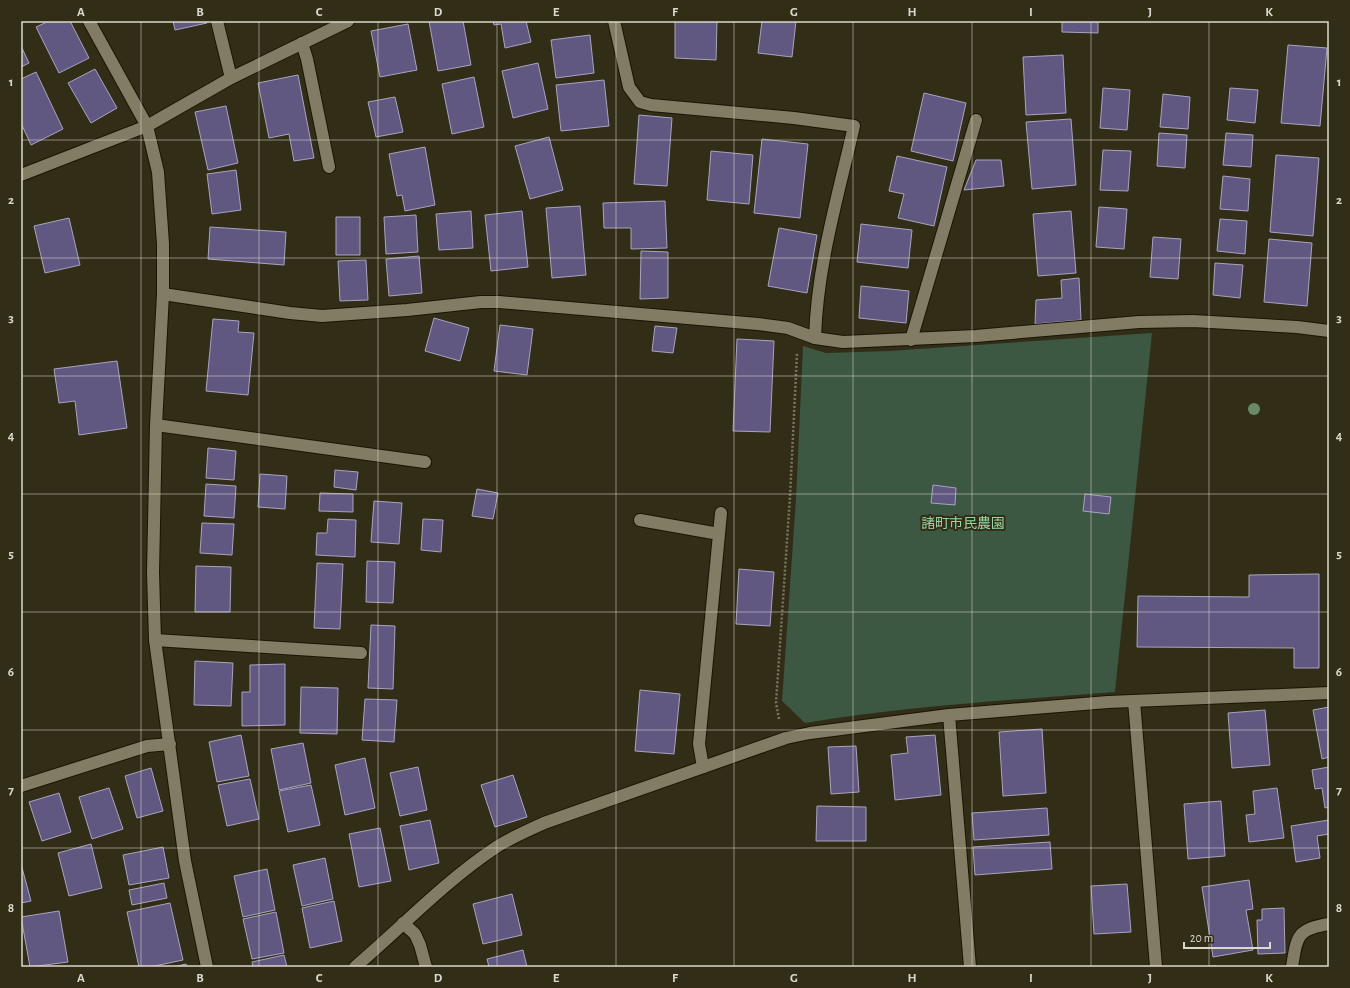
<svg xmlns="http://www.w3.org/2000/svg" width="1350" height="988" viewBox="0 0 1350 988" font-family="'Alegreya Sans','Noto Sans JP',sans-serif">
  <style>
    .green { fill: #3c5742 }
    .building { fill: #615882; stroke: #a9a4be }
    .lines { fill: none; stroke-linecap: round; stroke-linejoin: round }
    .lane-casing { stroke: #1a1502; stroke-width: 14 }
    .street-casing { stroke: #1a1502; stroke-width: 14 }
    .path { stroke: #7b7765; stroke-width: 2.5; stroke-dasharray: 2 2; stroke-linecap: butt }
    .lane { stroke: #817c63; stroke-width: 12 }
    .street { stroke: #817c63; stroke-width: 12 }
    .tree { fill: #688a65 }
    .grid { fill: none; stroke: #dcd9cc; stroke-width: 1; stroke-opacity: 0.55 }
    .labels { text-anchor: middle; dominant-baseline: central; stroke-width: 4; stroke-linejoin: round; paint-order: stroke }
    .park-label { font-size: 14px; fill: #95d7a4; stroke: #322d17 }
    .neatline { fill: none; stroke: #dcd9cc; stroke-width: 1.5 }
    .grid-label { font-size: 13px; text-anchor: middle; font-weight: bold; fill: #dcd9cc }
  </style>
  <rect width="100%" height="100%" fill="#322d17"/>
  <path class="green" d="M 1152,333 L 1115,692 C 1012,700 908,706 805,723 L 782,701 L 796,499 L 803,346 L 826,353 L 889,351 Z"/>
  <path class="building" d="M 49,21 L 70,21 L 89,58 L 59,73 L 36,27 Z
    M 173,21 L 206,21 L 207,23 L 175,30 Z
    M 429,21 L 463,21 L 471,65 L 438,71 Z
    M 493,21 L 526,21 L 531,42 L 505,48 L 501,24 L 494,25 Z
    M 675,21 L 717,21 L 716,60 L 675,58 Z
    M 762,21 L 796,21 L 792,57 L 758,53 Z
    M 1062,21 L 1098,21 L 1098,33 L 1062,32 Z
    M 408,24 L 417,70 L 380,77 L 371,31 Z
    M 590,35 L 594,73 L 556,78 L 551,40 Z
    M 1288,45 L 1327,48 L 1320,126 L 1281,123 Z
    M 21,46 L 29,63 L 21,67 Z
    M 1063,55 L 1066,113 L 1026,115 L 1023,57 Z
    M 538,63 L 548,109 L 513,118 L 502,71 Z
    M 95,69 L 117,108 L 91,123 L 68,83 Z
    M 36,72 L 63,129 L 31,145 L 21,123 L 21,79 Z
    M 298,75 L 314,158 L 294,161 L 289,134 L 269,138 L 258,83 Z
    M 474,77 L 484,127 L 452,134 L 442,84 Z
    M 604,80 L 609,126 L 561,131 L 556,85 Z
    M 1103,88 L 1130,90 L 1127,130 L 1100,128 Z
    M 1230,88 L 1258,90 L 1255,123 L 1227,120 Z
    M 924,93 L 966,103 L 953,161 L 911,151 Z
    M 1163,94 L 1190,97 L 1188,129 L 1160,127 Z
    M 395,97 L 403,132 L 376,137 L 368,102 Z
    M 226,106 L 238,163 L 208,170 L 195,112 Z
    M 639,115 L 672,118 L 667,186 L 634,184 Z
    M 1071,119 L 1076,185 L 1032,189 L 1026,122 Z
    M 1159,133 L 1187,135 L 1185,168 L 1157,166 Z
    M 1226,133 L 1253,135 L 1251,167 L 1223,165 Z
    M 549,137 L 563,190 L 530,199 L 515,146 Z
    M 762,139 L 808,144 L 800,218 L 754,213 Z
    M 425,147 L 435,205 L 405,211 L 402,195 L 397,196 L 389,154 Z
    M 1103,150 L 1131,151 L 1128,191 L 1100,190 Z
    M 711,151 L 753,155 L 749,204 L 707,200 Z
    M 1276,155 L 1319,158 L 1313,236 L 1270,232 Z
    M 897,156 L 947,167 L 934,226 L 898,218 L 904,194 L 889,191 Z
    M 976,160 L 1001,160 L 1004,186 L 964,190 Z
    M 236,170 L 241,210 L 212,214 L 207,174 Z
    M 1223,176 L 1250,179 L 1248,211 L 1220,209 Z
    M 665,201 L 667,248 L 631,249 L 631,228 L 604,228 L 603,203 Z
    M 580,206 L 586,275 L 552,278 L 546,208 Z
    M 1099,207 L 1127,209 L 1124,249 L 1096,247 Z
    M 471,211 L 473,248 L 439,250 L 436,214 Z
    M 522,211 L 528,267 L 491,271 L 485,215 Z
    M 1071,211 L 1076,273 L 1038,276 L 1033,214 Z
    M 416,215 L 418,252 L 386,254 L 384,217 Z
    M 336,217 L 360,217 L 360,255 L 336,255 Z
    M 69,218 L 80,265 L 45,273 L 34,226 Z
    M 1220,219 L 1247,221 L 1245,254 L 1217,251 Z
    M 861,224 L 912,230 L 908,268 L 857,262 Z
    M 210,227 L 286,232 L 284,265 L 208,259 Z
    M 779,228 L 817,235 L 807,293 L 768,286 Z
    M 1153,237 L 1181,239 L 1178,279 L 1150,277 Z
    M 1269,239 L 1312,243 L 1307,306 L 1264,302 Z
    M 641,251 L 668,252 L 668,298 L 640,299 Z
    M 419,256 L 422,293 L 389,296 L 386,259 Z
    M 366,260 L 368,300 L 340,301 L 338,261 Z
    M 1215,263 L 1243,265 L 1240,298 L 1213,295 Z
    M 1079,278 L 1081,320 L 1035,324 L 1036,300 L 1062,298 L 1061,280 Z
    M 861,286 L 909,291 L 906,323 L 859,318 Z
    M 434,318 L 469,328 L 460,361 L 425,351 Z
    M 213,319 L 239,321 L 238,332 L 254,333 L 248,395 L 206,391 Z
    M 500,325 L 533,329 L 527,375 L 494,371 Z
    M 655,326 L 677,328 L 673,353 L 652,351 Z
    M 737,339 L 774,341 L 770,432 L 733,431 Z
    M 117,361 L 127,428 L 79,435 L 75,401 L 59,403 L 54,369 Z
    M 208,448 L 236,451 L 234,480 L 206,478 Z
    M 335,470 L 358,472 L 356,490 L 334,487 Z
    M 260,474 L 287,476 L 285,509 L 258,507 Z
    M 206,484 L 236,486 L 234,518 L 204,516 Z
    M 933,485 L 956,488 L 955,505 L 931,503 Z
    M 477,489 L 498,493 L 493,519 L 472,516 Z
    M 320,493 L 353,494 L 353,512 L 319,511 Z
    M 1085,494 L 1111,497 L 1109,514 L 1083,511 Z
    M 374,501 L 402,503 L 399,544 L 371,542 Z
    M 328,519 L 356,520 L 355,557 L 316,555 L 317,533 L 327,533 Z
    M 423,519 L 443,520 L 441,552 L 421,550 Z
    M 202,523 L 234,524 L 232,555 L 200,553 Z
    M 367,561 L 395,562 L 393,603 L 366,602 Z
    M 317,563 L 343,564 L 340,629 L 314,628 Z
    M 196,566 L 231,567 L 230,612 L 195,612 Z
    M 739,569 L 774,572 L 770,626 L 736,624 Z
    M 1319,574 L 1319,668 L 1294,668 L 1294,648 L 1137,647 L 1138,596 L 1249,597 L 1249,575 Z
    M 371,625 L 395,626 L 393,689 L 368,688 Z
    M 195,661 L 233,663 L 231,706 L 194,705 Z
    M 285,664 L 285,725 L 242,726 L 242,692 L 250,692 L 250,665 Z
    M 301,687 L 338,688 L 337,734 L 300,733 Z
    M 640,690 L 680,694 L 674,754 L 635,751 Z
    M 365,699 L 397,700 L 394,742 L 362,740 Z
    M 1329,707 L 1329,757 L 1322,759 L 1313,710 Z
    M 1265,710 L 1270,765 L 1232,768 L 1228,713 Z
    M 1042,729 L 1046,793 L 1003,796 L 999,732 Z
    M 241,735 L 249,776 L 217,782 L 209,742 Z
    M 935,735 L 941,795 L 895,800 L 891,755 L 908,753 L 906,737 Z
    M 303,743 L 311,783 L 279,790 L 271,749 Z
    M 856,746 L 859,792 L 831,794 L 828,747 Z
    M 365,758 L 375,808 L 345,815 L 335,765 Z
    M 418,767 L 427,810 L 400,816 L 390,773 Z
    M 1329,767 L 1329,807 L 1325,808 L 1322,788 L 1315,789 L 1312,770 Z
    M 151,768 L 163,811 L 137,818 L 125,776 Z
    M 513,775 L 527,817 L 495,827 L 481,785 Z
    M 250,779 L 259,819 L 227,826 L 218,785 Z
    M 311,785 L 320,825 L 288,832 L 279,791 Z
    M 109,788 L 123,829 L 92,839 L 79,797 Z
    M 1277,788 L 1284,838 L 1249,842 L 1246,815 L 1255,814 L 1253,791 Z
    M 59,793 L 71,832 L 42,841 L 29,802 Z
    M 1221,801 L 1225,856 L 1188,859 L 1184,804 Z
    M 817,806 L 866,807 L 866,841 L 816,841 Z
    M 1047,808 L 1049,835 L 974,840 L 972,813 Z
    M 430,820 L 439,863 L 409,870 L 400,826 Z
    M 1329,820 L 1329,834 L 1317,836 L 1320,858 L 1296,862 L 1291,826 Z
    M 380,828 L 391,881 L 359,887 L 349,834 Z
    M 1050,842 L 1052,869 L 975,875 L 973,847 Z
    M 91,844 L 102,888 L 69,896 L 58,853 Z
    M 163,847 L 169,878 L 129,885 L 123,855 Z
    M 325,858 L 333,899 L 302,906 L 293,865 Z
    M 21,864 L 31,901 L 21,903 Z
    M 267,869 L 275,910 L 243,917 L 234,876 Z
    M 1249,880 L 1253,909 L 1246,910 L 1253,950 L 1213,957 L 1202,887 Z
    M 164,883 L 167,898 L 132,905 L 129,890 Z
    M 1127,884 L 1131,932 L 1094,934 L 1091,886 Z
    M 512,894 L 522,935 L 483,944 L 473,904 Z
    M 334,901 L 342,941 L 310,948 L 302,908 Z
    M 170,903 L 183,960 L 150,967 L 139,967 L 127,912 Z
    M 1284,908 L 1285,953 L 1258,954 L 1257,920 L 1262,920 L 1262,909 Z
    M 59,911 L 68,962 L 30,967 L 21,917 Z
    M 276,912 L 284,953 L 252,959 L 243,919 Z
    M 523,950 L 527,967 L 489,967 L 487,959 Z
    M 284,955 L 287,967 L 253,967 L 252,962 Z
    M 186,964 L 187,967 L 173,967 Z
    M 1216,966 L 1216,967 L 1190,967 Z"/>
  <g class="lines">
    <g class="lane-casing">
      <path id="lane" d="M 217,21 L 231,78
        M 614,21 L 629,87 L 640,102 L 651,105 L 794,118 L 854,126 C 838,196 817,266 815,338
        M 302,43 L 307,59 L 329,167
        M 911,340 L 976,120
        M 156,425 L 425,462
        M 640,520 L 719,534
        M 155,640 L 361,653
        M 703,767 L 699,744 L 721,513
        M 1292,967 C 1297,937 1296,929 1329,924"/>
    </g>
    <g class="street-casing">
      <path id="street" d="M 89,21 L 147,126 L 158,172 L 163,244 L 163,294 L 156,425 L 153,573 L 155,640 L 185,861 L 207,967
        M 21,175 L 147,126 L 231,78 L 348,21
        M 163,294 L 290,313 L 322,316 L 407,310 L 481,302 L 499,302 L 758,324 L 788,328 L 815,338 L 843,342 L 976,336 L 1139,322 L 1193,321 L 1297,327 L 1329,331
        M 1134,701 L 1156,967
        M 949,715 L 970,967
        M 21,786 L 147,746 L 170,744
        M 403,923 L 415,934 L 420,945 L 426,967
        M 355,967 C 402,927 444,882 495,848 C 510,838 527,831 544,823 L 786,738 L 810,733 L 949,715 L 1108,702 L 1329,693"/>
    </g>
    <path class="path" d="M 779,719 L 776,703 L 790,497 L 797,353"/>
    <use href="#lane" class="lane"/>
    <use href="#street" class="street"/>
  </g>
  <circle class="tree" cx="1254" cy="409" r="6"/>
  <path class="grid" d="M 141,21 L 141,967M 259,21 L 259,967M 378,21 L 378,967M 497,21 L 497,967M 616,21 L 616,967M 734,21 L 734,967M 853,21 L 853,967M 972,21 L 972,967M 1091,21 L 1091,967M 1209,21 L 1209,967M 21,140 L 1329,140M 21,258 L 1329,258M 21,376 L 1329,376M 21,494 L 1329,494M 21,612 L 1329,612M 21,730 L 1329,730M 21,848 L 1329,848"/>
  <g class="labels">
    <g class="park-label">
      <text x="963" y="524">諸町市民農園</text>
    </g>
  </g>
  <rect width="1350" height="988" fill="none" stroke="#322d17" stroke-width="44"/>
  <path d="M1184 942v6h86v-6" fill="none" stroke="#dcd9cc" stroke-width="2"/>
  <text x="1190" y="942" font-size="12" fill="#dcd9cc" stroke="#322d17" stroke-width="3" paint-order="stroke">20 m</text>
  <rect x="22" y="22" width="1306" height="944" class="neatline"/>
  <g class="grid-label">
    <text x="81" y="16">A</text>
    <text x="200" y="16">B</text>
    <text x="319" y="16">C</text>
    <text x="438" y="16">D</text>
    <text x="556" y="16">E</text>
    <text x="675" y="16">F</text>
    <text x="794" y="16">G</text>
    <text x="912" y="16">H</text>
    <text x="1031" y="16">I</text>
    <text x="1150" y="16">J</text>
    <text x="1269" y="16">K</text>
    <text x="11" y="86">1</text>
    <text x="1339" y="86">1</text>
    <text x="11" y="204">2</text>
    <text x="1339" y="204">2</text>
    <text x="11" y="322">3</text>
    <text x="1339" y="322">3</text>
    <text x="11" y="440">4</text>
    <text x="1339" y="440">4</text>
    <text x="11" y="558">5</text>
    <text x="1339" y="558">5</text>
    <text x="11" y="676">6</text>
    <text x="1339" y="676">6</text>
    <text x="11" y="794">7</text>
    <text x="1339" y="794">7</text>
    <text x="11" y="912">8</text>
    <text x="1339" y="912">8</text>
    <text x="81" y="982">A</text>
    <text x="200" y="982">B</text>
    <text x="319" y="982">C</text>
    <text x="438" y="982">D</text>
    <text x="556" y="982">E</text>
    <text x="675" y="982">F</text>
    <text x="794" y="982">G</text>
    <text x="912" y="982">H</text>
    <text x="1031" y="982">I</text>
    <text x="1150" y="982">J</text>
    <text x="1269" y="982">K</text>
  </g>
</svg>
